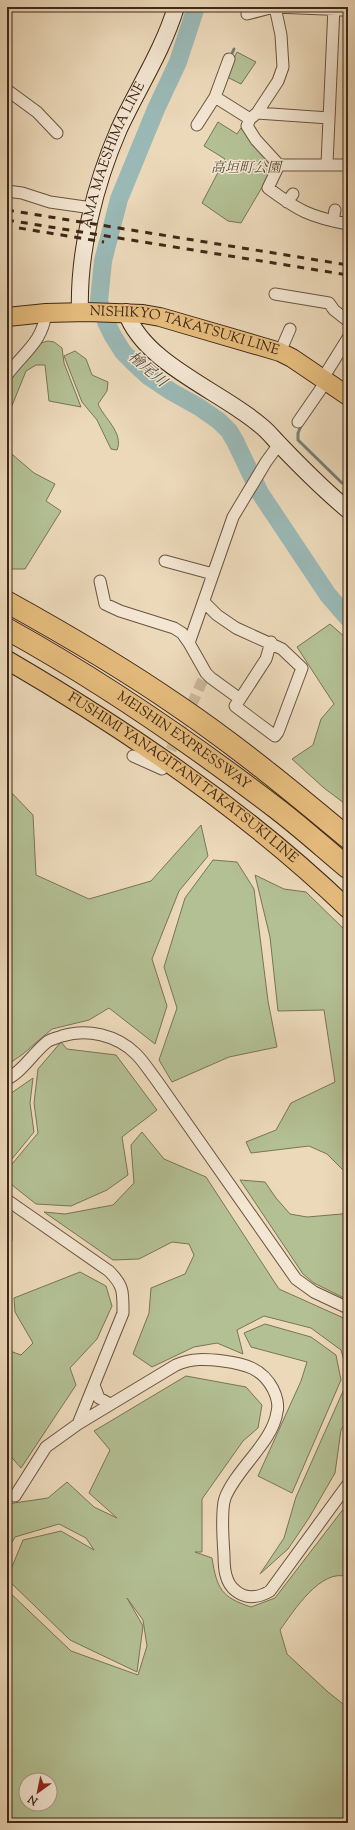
<svg xmlns="http://www.w3.org/2000/svg" width="355" height="1830" viewBox="0 0 355 1830" font-family="'Sorts Mill Goudy','Noto Serif JP',serif">
  <style>
    .green { fill: #b3c094; stroke: #797456; fill-rule: evenodd }
    .lines { fill: none; stroke-linecap: round; stroke-linejoin: round }
    .stream { stroke: #767f76; stroke-width: 3 }
    .river { stroke: #9ab9b6; stroke-width: 18 }
    .street-tunnel { stroke: #c9b699; stroke-width: 11; stroke-dasharray: 11 5.5; stroke-linecap: butt }
    .street-casing { stroke: #6a5440; stroke-width: 13 }
    .secondary-casing { stroke: #3f2817; stroke-width: 18 }
    .primary-casing { stroke: #3f2817; stroke-width: 20 }
    .highway-casing { stroke: #3f2817; stroke-width: 23 }
    .street { stroke: #f3e6d2; stroke-width: 11 }
    .secondary { stroke: #f3e6d2; stroke-width: 16 }
    .primary { stroke: #e6bc7d; stroke-width: 18 }
    .highway { stroke: #e6bc7d; stroke-width: 21 }
    .rail { stroke: #3f2817; stroke-width: 3; stroke-dasharray: 7 7; stroke-linecap: butt }
    .labels { text-anchor: middle; dominant-baseline: central; stroke-width: 3; stroke-linejoin: round; paint-order: stroke }
    .street-label { font-size: 14px; fill: #3f2817; stroke: #f3e6d2 }
    .park-label { font-size: 14px; font-style: italic; fill: #5c4e36; stroke: #f3e6d2 }
    .water-label { font-size: 15px; font-style: italic; fill: #564c3f; stroke: #f3e6d2 }
  </style>
  <rect width="100%" height="100%" fill="#ecd9ba"/>
  <filter id="stains"><feTurbulence type="fractalNoise" baseFrequency=".005" numOctaves="4"/><feColorMatrix values="0 0 0 0 .2 0 0 0 0 .09 0 0 0 0 .02 0 0 0 .5 -.17"/></filter>
  <radialGradient id="worn" r=".72"><stop offset=".6" stop-color="#630" stop-opacity="0"/><stop offset="1" stop-color="#630" stop-opacity=".3"/></radialGradient>
  <path class="green" d="M 237,52 L 256,62 L 241,84 L 225,76 Z
    M 218,122 L 237,134 L 241,128 L 273,163 L 274,167 L 241,223 L 228,221 L 202,203 L 225,159 L 204,146 Z
    M 48,341 L 54,342 L 62,348 L 64,363 L 81,407 L 49,401 L 45,365 L 36,365 L 26,371 L 7,418 L 7,381 L 37,344 Z
    M 75,351 L 86,359 L 92,375 L 108,382 L 107,391 L 98,404 C 104,418 124,433 117,450 L 111,449 L 97,420 L 82,402 L 64,356 Z
    M 7,450 L 34,473 L 55,484 L 46,501 L 61,511 L 25,569 L 7,569 Z
    M 330,624 L 346,638 L 343,651 L 348,654 L 348,806 L 324,788 L 292,759 L 313,745 L 321,719 L 334,704 L 297,647 Z
    M 7,788 L 33,815 L 36,875 L 89,899 L 151,881 L 201,825 L 208,856 L 179,891 L 152,959 L 167,1006 L 155,1044 L 109,1008 L 89,1020 L 52,1029 L 23,1054 L 7,1065 Z
    M 213,860 L 237,862 L 254,889 L 268,1001 L 277,1047 L 229,1057 L 172,1082 L 159,1060 L 177,1008 L 164,967 L 185,898 Z
    M 255,875 L 284,889 L 306,892 L 348,933 L 348,1175 L 327,1154 L 309,1146 L 251,1153 L 246,1142 L 276,1130 L 291,1103 L 335,1082 L 324,1010 L 278,1011 L 270,937 Z
    M 61,1042 L 67,1049 L 116,1055 L 157,1110 L 122,1137 L 128,1175 L 107,1190 L 71,1206 L 36,1204 L 7,1181 L 7,1170 L 38,1133 L 34,1103 L 38,1069 Z
    M 33,1078 L 30,1103 L 34,1132 L 7,1165 L 7,1096 Z
    M 142,1132 L 164,1159 L 206,1177 L 279,1289 L 348,1320 L 348,1375 L 341,1350 L 311,1328 L 264,1316 L 237,1330 L 243,1354 L 217,1343 L 194,1347 L 152,1367 L 133,1354 L 149,1313 L 151,1288 L 185,1274 L 194,1255 L 189,1244 L 172,1242 L 139,1259 L 113,1260 L 44,1212 L 65,1214 L 113,1205 L 134,1183 L 131,1145 Z
    M 240,1180 L 265,1182 L 276,1198 L 290,1214 L 307,1217 L 342,1214 L 348,1208 L 348,1300 L 314,1283 L 303,1274 Z
    M 7,1209 L 12,1213 L 12,1241 L 7,1242 Z
    M 80,1272 L 106,1286 L 112,1306 L 97,1339 L 70,1368 L 76,1385 L 21,1468 L 7,1452 L 7,1350 L 21,1355 L 33,1343 L 15,1312 L 14,1298 Z
    M 265,1324 L 311,1337 L 336,1355 L 341,1380 L 292,1493 L 258,1476 L 301,1381 L 307,1362 L 251,1347 L 244,1333 Z
    M 186,1376 L 246,1387 L 262,1405 L 258,1428 L 243,1441 L 202,1499 L 202,1552 L 195,1552 L 212,1558 C 217,1589 221,1597 251,1607 L 275,1598 L 348,1503 L 348,1577 C 321,1567 293,1612 280,1630 L 287,1654 L 328,1692 L 348,1708 L 348,1823 L 7,1823 L 7,1590 L 71,1651 L 138,1675 L 147,1646 L 143,1620 L 127,1598 L 143,1626 L 137,1672 L 70,1640 L 7,1579 L 23,1540 L 61,1531 L 94,1550 L 86,1538 L 59,1524 L 15,1537 L 7,1551 L 7,1504 L 48,1498 L 67,1482 L 94,1507 L 117,1518 L 89,1493 L 110,1450 L 94,1431 ZM 26,1780 L 50,1780 L 50,1804 L 26,1804 Z
    M 348,1380 L 348,1419 L 341,1430 L 335,1473 L 309,1518 L 288,1549 L 260,1574 L 284,1538 L 296,1497 Z"/>
  <g class="lines">
    <path class="stream" d="M 230,58 L 234,49
      M 302,424 L 298,433 L 298,440 L 342,483"/>
    <path class="river" d="M 196,7 L 178,62 L 156,109 L 119,199 L 103,261 L 99,301 L 106,322 L 113,336 L 123,352 L 134,363 L 148,376 L 172,392 L 199,407 L 219,421 L 229,431 L 235,441 L 260,493 L 328,595 L 348,618"/>
    <path class="street-tunnel" d="M 164,765 L 206,673"/>
    <g class="street-casing">
      <path id="street" d="M 247,14 L 274,7
        M 7,90 L 37,112 L 57,133
        M 215,97 L 229,59
        M 257,113 L 278,81 L 283,67 L 281,35 L 275,7 L 348,10
        M 250,119 L 247,126 L 256,140 L 279,165 L 348,165
        M 197,125 L 215,97 L 250,119 L 257,113 L 329,118
        M 327,164 L 334,7
        M 279,165 L 268,188 C 299,211 310,217 348,224
        M 7,191 L 22,193 L 50,202 L 92,208
        M 287,202 L 293,194
        M 333,221 L 335,210
        M 275,294 L 329,303 L 334,310 L 348,321
        M 280,352 L 290,329
        M 7,375 C 24,352 42,343 46,313
        M 323,378 L 348,338
        M 298,422 L 327,380
        M 165,561 L 213,574
        M 100,581 L 105,604 L 120,611 L 174,628 L 182,633 L 189,643 L 206,673 L 211,678 L 240,699 L 235,706 L 275,736 L 278,732 L 302,668 L 282,649 L 236,628 L 217,615 L 204,602
        M 189,643 L 233,517 L 266,462 L 279,444
        M 240,699 L 266,659 L 271,642
        M 133,756 L 162,769
        M 7,1079 C 22,1072 33,1053 47,1042 C 51,1039 57,1038 62,1036 C 87,1028 117,1035 136,1054 C 144,1062 150,1072 157,1081 L 296,1279 L 314,1292 L 348,1308
        M 7,1200 L 109,1271 C 124,1286 123,1292 123,1313 L 78,1424
        M 94,1385 L 99,1398 L 110,1404
        M 15,1496 L 46,1447 L 78,1424 L 176,1365 C 192,1358 206,1359 223,1361 C 245,1364 262,1368 273,1389 C 276,1395 279,1405 277,1412 C 273,1442 236,1469 225,1498 C 221,1510 223,1541 224,1555 C 224,1568 225,1583 236,1591 C 247,1600 260,1597 270,1591 L 348,1484"/>
    </g>
    <g class="secondary-casing">
      <g id="secondary">
        <path id="s1" d="M 80,312 C 78,252 95,184 119,129 C 138,88 163,50 176,7"/>
        <path d="M 126,312 C 144,364 221,391 260,425 C 267,430 273,438 279,444 C 301,467 324,490 348,510"/>
      </g>
    </g>
    <g class="primary-casing">
      <g id="primary">
        <path id="s2" d="M 7,317 L 46,313 L 87,312 L 143,314 L 160,317 L 280,352 L 292,358 L 348,396"/>
        <path id="s3" d="M 7,660 C 129,731 246,811 348,909"/>
      </g>
    </g>
    <g class="highway-casing">
      <g id="highway">
        <path d="M 7,602 C 65,634 123,668 178,706 C 237,746 293,792 348,838"/>
        <path id="s4" d="M 7,629 C 101,681 191,743 276,808 C 301,827 324,848 348,868"/>
      </g>
    </g>
    <use href="#street" class="street"/>
    <use href="#secondary" class="secondary"/>
    <use href="#primary" class="primary"/>
    <use href="#highway" class="highway"/>
    <path class="rail" d="M 7,210 L 348,265
      M 7,220 L 348,275
      M 19,228 L 104,242"/>
  </g>
  <g class="labels">
    <g class="street-label">
      <text stroke="none"><textPath href="#s1" startOffset="162">AMA MAESHIMA LINE</textPath></text>
      <text stroke="none"><textPath href="#s2" startOffset="180">NISHIKYO TAKATSUKI LINE</textPath></text>
      <text stroke="none"><textPath href="#s4" startOffset="209">MEISHIN EXPRESSWAY</textPath></text>
      <text stroke="none"><textPath href="#s3" startOffset="212">FUSHIMI YANAGITANI TAKATSUKI LINE</textPath></text>
    </g>
    <g class="park-label">
      <text x="246" y="169">高垣町公園</text>
    </g>
    <g class="water-label">
      <text transform="translate(147 370) rotate(41)">檜尾川</text>
    </g>
  </g>
  <rect width="355" height="1830" fill="none" stroke="#ecd9ba" stroke-width="24"/>
  <rect x="8" y="8" width="339" height="1814" fill="none" stroke="#3f2817" stroke-width="2"/>
  <rect x="12" y="12" width="331" height="1806" fill="none" stroke="#3f2817"/>
  <g transform="translate(38 1792) rotate(213)"><circle r="19" fill="#f3e6d2" stroke="#ab9a87"/>
  <path d="M0-3L7 15L0 10L-7 15Z" fill="#8f2418"/>
  <text y="-6" font-size="11" font-weight="bold" text-anchor="middle" fill="#3f2817">N</text>
  </g>
  <rect width="100%" height="100%" filter="url(#stains)"/>
  <rect width="100%" height="100%" fill="url(#worn)"/>
</svg>
